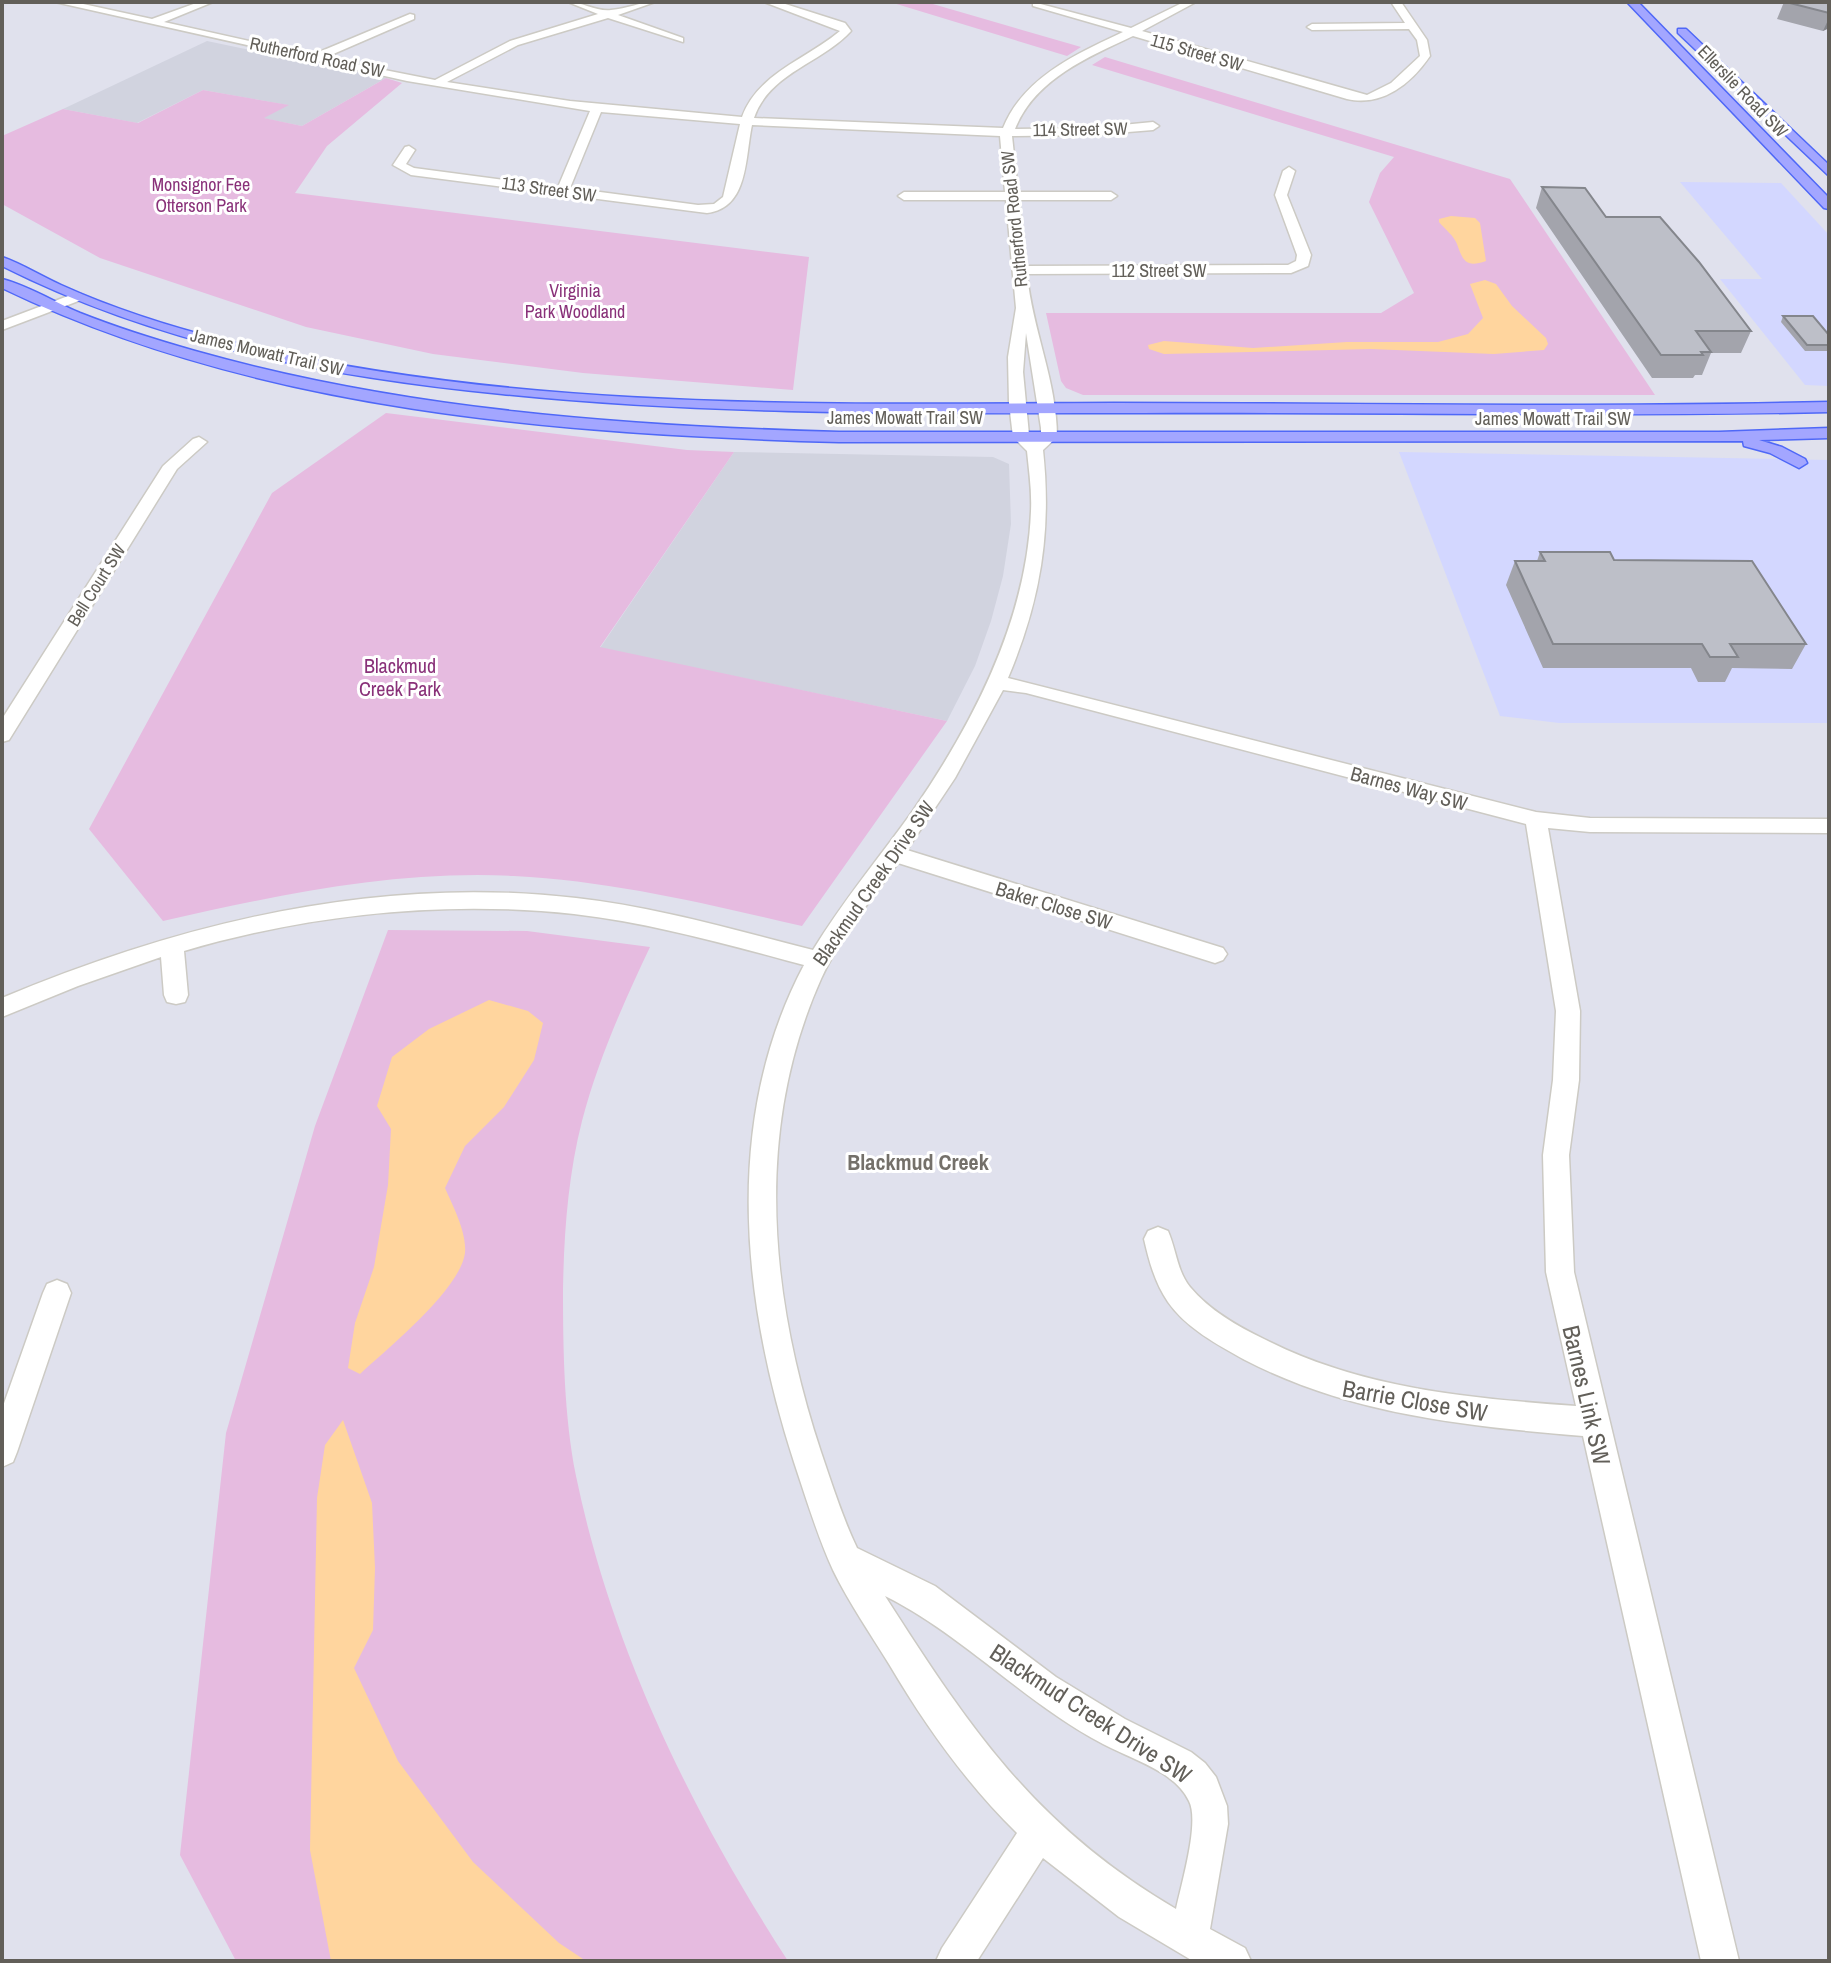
<svg xmlns="http://www.w3.org/2000/svg" width="1831" height="1963" viewBox="0 0 1831 1963" font-family="'Archivo Narrow',sans-serif">
  <style>
    .commercial { fill: #d3d7ff }
    .education { fill: #d1d3df }
    .green { fill: #e6bbe0 }
    .water { fill: #ffd59e }
    .lines { fill: none; stroke-linecap: round; stroke-linejoin: round }
    .minor-casing { stroke: #cccac4; stroke-width: 3 }
    .major-casing { stroke: #4f68f7; stroke-width: 3 }
    .minor { fill: #fff; fill-rule: evenodd }
    .major { fill: #a3a6ff; fill-rule: evenodd }
    .wall { fill: #a3a4ac }
    .shaded-wall { fill: #84868c }
    .building { fill: #bdbfc8; stroke: #84868c; stroke-width: 2 }
    .labels { text-anchor: middle; dominant-baseline: central; stroke-width: 6; stroke-linejoin: round; paint-order: stroke }
    .far-street-label { font-size: 18px; fill: #625f59; stroke: #fff }
    .far-park-label { font-size: 18px; fill: #893179; stroke: #fff }
    .park-label { font-size: 20px; fill: #893179; stroke: #fff }
    .street-label { font-size: 20px; fill: #625f59; stroke: #fff }
    .neighbourhood-label { font-size: 22px; font-weight: bold; fill: #74706a; stroke: #fff }
    .near-street-label { font-size: 24px; fill: #625f59; stroke: #fff }
  </style>
  <rect width="100%" height="100%" fill="#e0e1ed"/>
  <path class="commercial" d="M 1680,182 L 1781,183 L 1829,235 L 1829,386 L 1805,385 L 1720,279 L 1762,279 Z
    M 1399,452 L 1829,460 L 1829,723 L 1559,723 L 1500,716 Z"/>
  <path class="education" d="M 207,41 L 386,78 L 302,126 L 262,118 L 287,105 L 203,90 L 137,123 L 63,109 Z
    M 734,452 L 993,457 L 1009,464 L 1011,524 L 1003,576 L 991,621 L 975,666 L 947,721 L 600,648 Z"/>
  <path class="green" d="M 890,2 L 926,2 L 1081,47 L 1067,56 Z
    M 1105,57 L 1510,179 L 1655,395 L 1083,395 L 1066,388 L 1061,381 L 1046,313 L 1381,313 L 1414,293 L 1369,202 L 1380,173 L 1394,157 L 1092,65 Z
    M 386,78 L 402,83 L 327,146 L 295,193 L 809,257 L 793,390 L 583,373 L 433,354 L 306,327 L 100,258 L 2,204 L 2,136 L 63,109 L 138,123 L 203,90 L 289,105 L 264,118 L 302,126 Z
    M 386,413 L 687,450 L 734,452 L 600,647 L 947,721 L 802,926 C 707,904 612,881 514,876 C 395,870 278,895 163,921 L 89,829 L 272,493 Z
    M 388,930 L 527,931 L 650,947 C 623,1004 598,1060 582,1121 C 568,1176 564,1233 563,1289 C 563,1350 564,1416 576,1476 C 612,1650 692,1813 788,1961 L 236,1961 L 180,1855 L 226,1433 L 315,1126 Z"/>
  <path class="water" d="M 1451,216 L 1475,218 L 1480,223 L 1486,261 C 1466,268 1463,261 1457,244 C 1454,236 1445,229 1439,222 L 1439,219 Z
    M 1485,280 L 1496,284 L 1512,306 L 1546,338 L 1548,344 L 1544,350 L 1494,354 L 1371,349 L 1164,354 L 1149,349 L 1148,345 L 1164,341 L 1253,348 L 1347,342 L 1438,342 L 1468,334 L 1483,318 L 1470,284 Z
    M 489,1000 L 528,1011 L 543,1023 L 534,1060 L 504,1107 L 465,1146 L 445,1188 C 453,1206 467,1233 465,1253 C 460,1290 388,1348 360,1374 L 348,1368 L 355,1323 L 374,1267 L 388,1185 L 391,1129 L 377,1106 L 392,1057 L 429,1029 Z
    M 343,1420 L 372,1503 L 375,1568 L 373,1630 L 354,1668 L 398,1761 L 473,1862 L 559,1943 L 586,1961 L 331,1961 L 310,1850 L 317,1498 L 325,1445 Z"/>
  <g class="lines">
    <g class="minor-casing">
      <path id="minor" d="M 55,2 L 74,2 L 152,19 L 199,2 L 213,2 L 164,22 L 312,55 L 410,14 L 414,15 L 414,19 L 324,58 L 435,80 L 510,41 L 598,14 L 568,2 C 582,2 598,12 611,10 C 627,9 639,2 655,2 L 618,15 L 683,38 L 683,42 L 608,18 L 518,45 L 447,82 L 570,101 L 742,117 C 758,73 807,59 840,31 L 764,2 L 779,2 L 845,23 L 851,31 C 822,63 769,73 754,118 L 1003,128 C 1023,78 1076,54 1123,32 L 1033,6 L 1033,2 L 1131,28 L 1184,2 L 1196,2 L 1142,31 L 1367,95 L 1391,83 L 1420,56 L 1417,40 L 1409,29 L 1312,30 L 1307,27 L 1312,24 L 1405,23 L 1391,2 L 1401,2 L 1427,40 L 1430,56 C 1411,84 1382,107 1347,99 L 1133,36 C 1088,57 1034,80 1015,129 L 1091,128 L 1153,122 L 1159,126 L 1153,130 L 1091,135 L 1012,136 L 1018,192 L 1111,192 L 1117,196 L 1111,200 L 1019,200 L 1026,266 L 1288,265 L 1296,261 L 1297,255 L 1275,195 L 1283,171 L 1289,167 L 1295,171 L 1287,195 L 1311,255 L 1308,266 L 1291,273 L 1027,274 C 1032,329 1057,381 1057,437 L 1043,450 C 1052,533 1040,602 1008,678 L 1536,812 L 1590,818 L 1829,819 L 1829,833 L 1590,832 L 1548,828 L 1580,1011 L 1579,1080 L 1569,1155 L 1574,1272 L 1739,1961 L 1701,1961 L 1583,1436 C 1466,1426 1351,1415 1245,1360 C 1218,1345 1186,1328 1168,1302 C 1155,1283 1149,1261 1144,1239 L 1148,1231 L 1158,1227 L 1168,1231 C 1176,1249 1177,1271 1190,1287 C 1209,1310 1237,1326 1264,1339 C 1361,1389 1468,1398 1576,1406 L 1546,1272 L 1543,1155 L 1553,1080 L 1556,1011 L 1526,824 L 1026,693 L 1003,690 L 955,778 L 907,850 L 1223,948 L 1227,954 L 1223,960 L 1215,963 L 898,863 C 871,900 840,937 821,979 C 753,1131 770,1298 821,1452 C 832,1484 842,1517 857,1548 L 935,1586 L 1056,1677 L 1125,1719 L 1191,1752 L 1205,1763 L 1216,1777 L 1227,1806 L 1228,1824 L 1210,1929 L 1245,1948 L 1251,1961 L 1193,1961 L 1119,1917 L 1043,1858 L 977,1961 L 936,1961 L 942,1948 L 1017,1833 C 966,1783 925,1725 889,1664 C 870,1633 849,1603 833,1570 C 817,1535 806,1498 794,1462 C 742,1301 722,1120 804,965 C 729,945 652,923 574,914 C 444,900 310,914 184,951 L 188,995 L 185,1002 L 176,1004 L 167,1002 L 164,995 L 161,957 L 78,986 L 2,1017 L 2,998 C 183,922 378,875 576,898 C 656,907 735,930 813,950 C 842,902 879,858 912,812 C 973,724 1027,620 1031,511 C 1032,491 1029,471 1027,451 L 1013,437 L 1009,403 L 1008,357 L 1016,308 L 1006,200 L 904,200 L 898,196 L 904,192 L 1005,192 L 1000,136 L 752,125 C 745,157 749,208 707,213 L 411,175 L 393,165 L 405,147 L 409,146 L 415,150 L 406,164 L 414,168 L 558,187 L 590,111 L 407,81 ZM 601,112 L 740,124 L 723,197 L 714,204 L 698,205 L 570,188 ZM 1026,333 L 1041,428 L 1041,436 L 1035,441 L 1029,435 L 1023,372 ZM 885,1596 C 963,1635 1025,1703 1103,1744 C 1131,1759 1175,1771 1189,1801 C 1200,1822 1181,1885 1176,1909 C 1036,1827 970,1729 885,1596 Z
        M 76,293 L 81,294 L 81,300 L 2,330 L 2,321 Z
        M 199,437 L 207,442 L 177,469 L 9,740 L 2,742 L 2,719 L 163,466 L 193,439 Z
        M 57,1280 L 67,1284 L 71,1293 L 17,1452 L 13,1462 L 2,1467 L 2,1409 L 43,1293 L 47,1284 Z"/>
    </g>
    <g class="major-casing">
      <path id="major" d="M 1627,2 L 1638,2 L 1829,198 L 1829,209 L 1824,208 Z
        M 1678,29 L 1686,29 L 1829,165 L 1829,176 L 1678,33 Z
        M 2,257 C 22,264 41,276 61,285 C 114,309 171,327 227,341 C 515,412 820,404 1114,403 C 1353,403 1591,408 1829,402 L 1829,412 C 1600,417 1371,412 1142,413 C 929,413 715,416 502,394 C 328,377 159,345 2,266 Z
        M 2,279 C 29,286 54,302 80,313 C 118,328 156,340 195,351 C 404,410 623,426 839,432 L 1719,432 L 1829,428 L 1829,438 L 1759,440 L 1782,447 L 1805,459 L 1807,463 L 1799,468 L 1770,453 L 1744,446 L 1743,441 L 839,442 C 558,434 259,412 2,288 Z"/>
    </g>
    <use href="#minor" class="minor"/>
    <use href="#major" class="major"/>
  </g>
  <path class="wall" d="M 1784,2 L 1829,2 L 1829,28 L 1823,31 L 1777,19 Z
    M 1542,187 L 1606,217 L 1751,331 L 1741,353 L 1711,353 L 1702,375 L 1695,375 L 1693,378 L 1652,378 L 1536,208 Z
    M 1783,316 L 1829,335 L 1829,351 L 1805,351 L 1781,322 Z
    M 1540,552 L 1614,560 L 1806,644 L 1792,669 L 1732,668 L 1725,682 L 1698,682 L 1691,668 L 1543,668 L 1506,585 L 1515,561 L 1537,561 Z"/>
  <path class="shaded-wall" d="M 1829,18 L 1829,28 L 1823,31 Z"/>
  <path class="building" d="M 1786,2 L 1829,2 L 1829,13 Z
    M 1542,187 L 1585,188 L 1606,217 L 1660,217 L 1699,262 L 1751,331 L 1696,331 L 1711,352 L 1701,352 L 1703,355 L 1661,355 Z
    M 1783,316 L 1813,316 L 1829,335 L 1829,345 L 1807,345 Z
    M 1540,552 L 1610,552 L 1614,560 L 1752,561 L 1806,644 L 1730,644 L 1738,657 L 1710,657 L 1702,644 L 1553,644 L 1515,561 L 1545,561 Z"/>
  <g class="labels">
    <g class="far-street-label">
      <text transform="translate(1197 52) rotate(16)">115 Street SW</text>
      <text transform="translate(317 57) rotate(12)">Rutherford Road SW</text>
      <text transform="translate(1743 91) rotate(46)">Ellerslie Road SW</text>
      <text transform="translate(1080 129) rotate(-1)">114 Street SW</text>
      <text transform="translate(549 189) rotate(8)">113 Street SW</text>
      <text transform="translate(1014 219) rotate(-96)">Rutherford Road SW</text>
      <text x="1159" y="270">112 Street SW</text>
      <text transform="translate(267 352) rotate(13)">James Mowatt Trail SW</text>
      <text x="905" y="417">James Mowatt Trail SW</text>
      <text x="1553" y="418">James Mowatt Trail SW</text>
      <text transform="translate(96 585) rotate(-58)">Bell Court SW</text>
    </g>
    <g class="far-park-label">
      <text x="201" y="184">Monsignor Fee<tspan x="201" dy="21">Otterson Park</tspan></text>
      <text x="575" y="290">Virginia<tspan x="575" dy="21">Park Woodland</tspan></text>
    </g>
    <g class="park-label">
      <text x="400" y="665">Blackmud<tspan x="400" dy="23">Creek Park</tspan></text>
    </g>
    <g class="street-label">
      <text transform="translate(1409 788) rotate(15)">Barnes Way SW</text>
      <text transform="translate(873 883) rotate(-55)">Blackmud Creek Drive SW</text>
      <text transform="translate(1054 905) rotate(17)">Baker Close SW</text>
    </g>
    <g class="neighbourhood-label">
      <text x="918" y="1162">Blackmud Creek</text>
    </g>
    <g class="near-street-label">
      <text transform="translate(1587 1395) rotate(77)">Barnes Link SW</text>
      <text transform="translate(1415 1400) rotate(10)">Barrie Close SW</text>
      <text transform="translate(1091 1713) rotate(33)">Blackmud Creek Drive SW</text>
    </g>
  </g>
  <rect width="1831" height="1963" fill="none" stroke="#625f59" stroke-width="8"/>
</svg>
